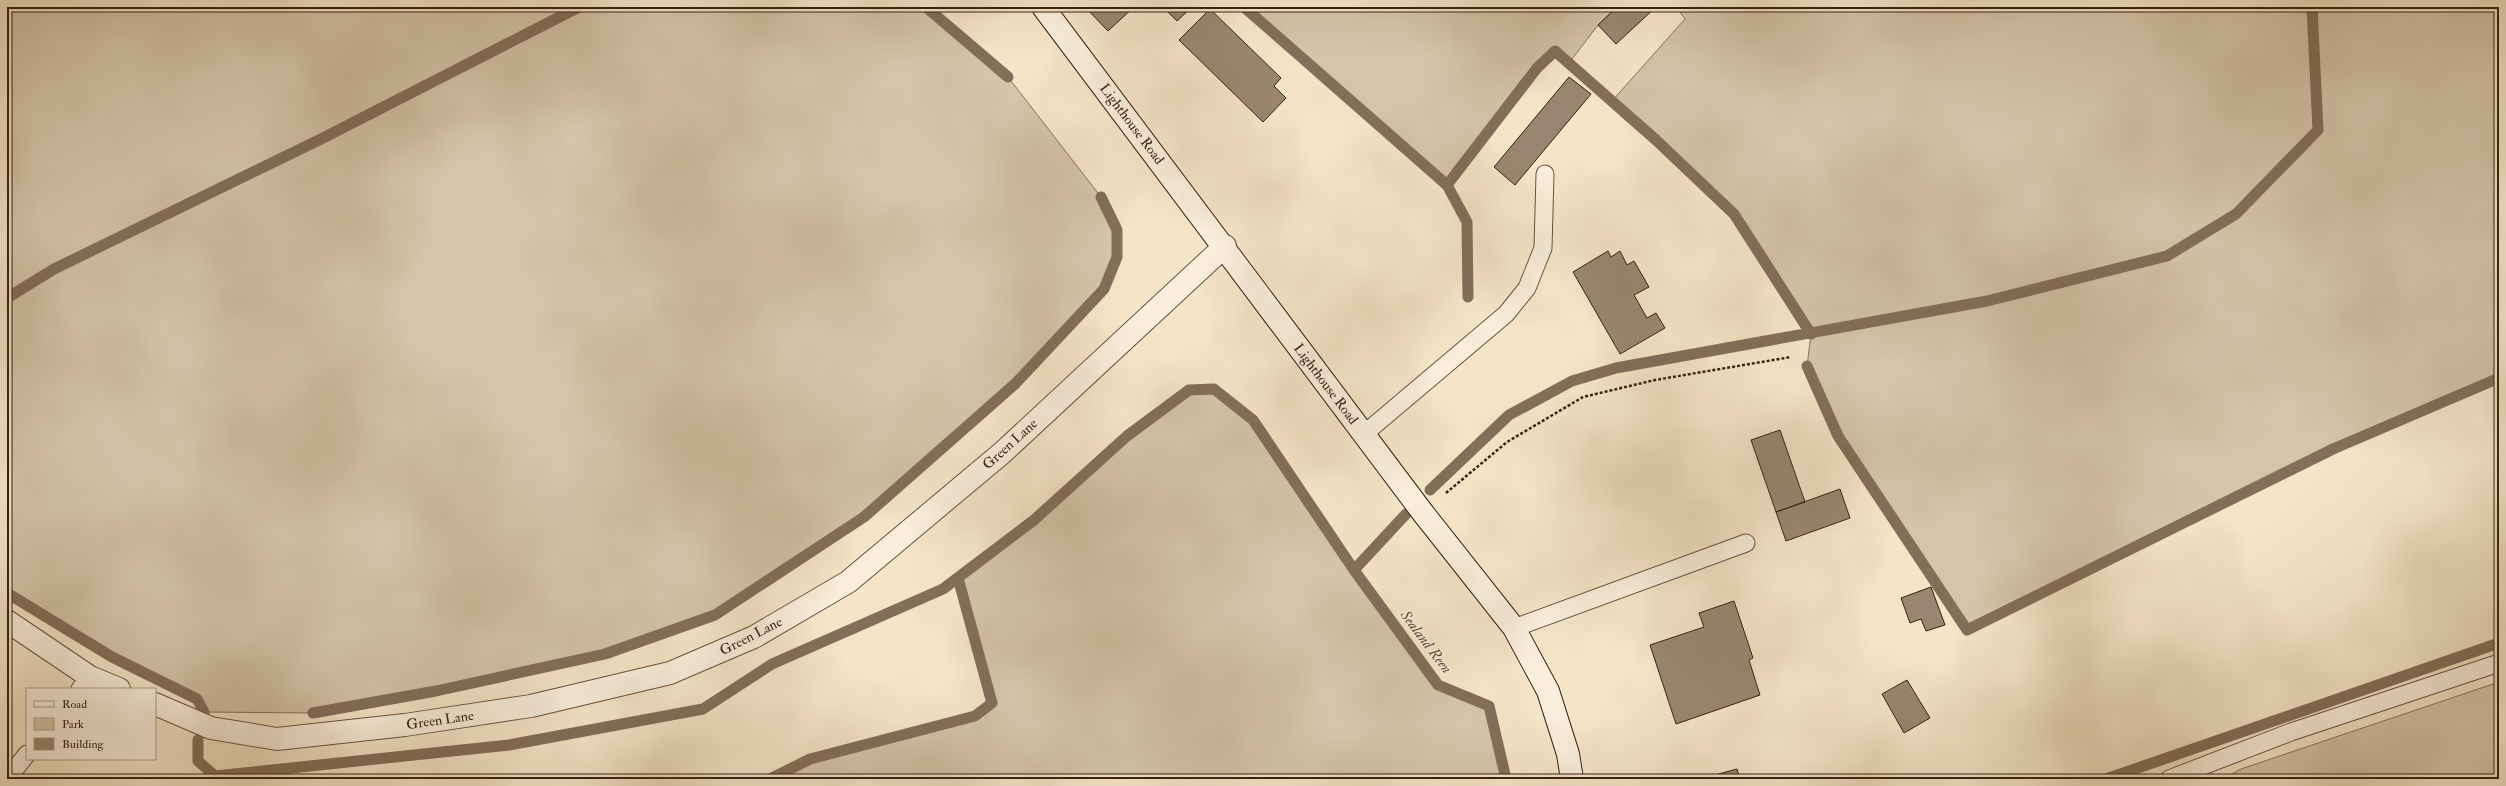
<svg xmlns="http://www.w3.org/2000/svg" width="2506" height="786" viewBox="0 0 2506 786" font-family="'IM FELL Double Pica',serif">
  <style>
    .green { fill: #d4c4a8; stroke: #86725d }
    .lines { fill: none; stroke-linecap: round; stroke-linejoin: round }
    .stream { stroke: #836e59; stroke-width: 11 }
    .building { fill: #9a8670; stroke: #392012 }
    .lane-casing { stroke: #68513f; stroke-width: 19 }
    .street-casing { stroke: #68513f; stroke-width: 24 }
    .secondary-casing { stroke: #392012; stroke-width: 24 }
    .path { stroke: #392012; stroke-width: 2.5; stroke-dasharray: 3 2; stroke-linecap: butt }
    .lane { stroke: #f8eedb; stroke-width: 17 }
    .street { stroke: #f8eedb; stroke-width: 22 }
    .secondary { stroke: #f8eedb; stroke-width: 22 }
    .labels { text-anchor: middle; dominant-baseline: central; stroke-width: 3; stroke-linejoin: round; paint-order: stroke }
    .street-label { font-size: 14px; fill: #392012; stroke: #f8eedb }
    .water-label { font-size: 15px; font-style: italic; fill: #644e3c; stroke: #f8eedb }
  </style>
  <rect width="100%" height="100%" fill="#f4e5c7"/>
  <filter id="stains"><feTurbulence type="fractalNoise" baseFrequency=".005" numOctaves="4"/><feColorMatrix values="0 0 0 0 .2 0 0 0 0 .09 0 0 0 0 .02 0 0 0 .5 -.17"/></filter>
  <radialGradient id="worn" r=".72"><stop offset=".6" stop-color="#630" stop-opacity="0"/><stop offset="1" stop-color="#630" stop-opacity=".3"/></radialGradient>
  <path class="green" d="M 7,7 L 575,7 L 100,246 L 321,139 L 579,7 L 926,7 L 1008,77 L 1101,197 L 1117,230 L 1117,257 L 1104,289 L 1015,384 L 864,517 L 715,615 L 605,654 L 436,691 L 313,713 L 204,712 L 197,699 L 112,657 L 7,593 Z
    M 1244,7 L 1617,7 L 1598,25 L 1569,63 L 1555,51 L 1537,68 L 1447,185 Z
    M 1676,7 L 2499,7 L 2499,378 L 2333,449 L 1967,630 L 1838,436 L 1807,366 L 1811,334 L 1734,214 L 1612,101 L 1685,19 Z
    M 1214,389 L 1253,420 L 1354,570 L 1438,685 L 1489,706 L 1506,779 L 770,779 L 810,759 L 975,716 L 992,703 L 958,578 L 1034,520 L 1127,436 L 1189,390 Z
    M 2499,682 L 2499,779 L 2222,779 L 2241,769 Z"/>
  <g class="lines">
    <path class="stream" d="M 926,7 L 1008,77
      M 1244,7 L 1447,185 L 1467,222 L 1468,297
      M 1447,185 L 1537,68 L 1555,51 L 1656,140 L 1734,214 L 1811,334
      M 7,298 L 54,269 L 321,139 L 579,7
      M 1807,366 L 1838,436 L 1967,630 L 2333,449 L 2499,378
      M 1430,490 L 1509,415 L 1572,381 L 1616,368 L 1987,301 L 2167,256 L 2236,214 L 2318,130 L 2312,7
      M 1354,570 L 1406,514
      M 7,593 L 112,657 L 197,699 L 204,712
      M 313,713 L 436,691 L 605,654 L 715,615 L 864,517 L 1015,384 L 1104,289 L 1117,257 L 1117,230 L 1101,197
      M 198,740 L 198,761 L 215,776 L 509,745 L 703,709 L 772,664 L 943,589 L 1034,520 L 1127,436 L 1189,390 L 1214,389 L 1253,420 L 1354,570 L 1438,685 L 1489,706 L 1506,779
      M 770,779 L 810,759 L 975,716 L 992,703 L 958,578
      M 2106,779 L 2499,643"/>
  </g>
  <path class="building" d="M 1085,7 L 1134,7 L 1108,31 Z
    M 1163,7 L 1192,7 L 1177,21 Z
    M 1617,7 L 1656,7 L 1616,44 L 1598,25 Z
    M 1210,9 L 1281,78 L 1274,86 L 1286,98 L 1263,122 L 1179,40 Z
    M 1569,77 L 1591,94 L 1515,185 L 1494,167 Z
    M 1608,251 L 1611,257 L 1620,251 L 1627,265 L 1634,261 L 1649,287 L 1634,295 L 1647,318 L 1656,313 L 1665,328 L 1620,354 L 1573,272 Z
    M 1780,430 L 1805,502 L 1776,512 L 1751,440 Z
    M 1840,489 L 1850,518 L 1786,541 L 1776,512 Z
    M 1931,587 L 1945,625 L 1926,631 L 1921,619 L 1910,623 L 1901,598 Z
    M 1734,601 L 1753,658 L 1749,660 L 1760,695 L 1676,724 L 1650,645 L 1704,627 L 1699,613 Z
    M 1907,680 L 1930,718 L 1904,733 L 1882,694 Z
    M 1737,769 L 1740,779 L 1700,779 Z"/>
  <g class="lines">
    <g class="lane-casing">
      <path id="lane" d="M 1364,434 L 1506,314 L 1527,288 L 1543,248 L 1545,174
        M 1514,628 L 1746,543
        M 80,689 L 90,677
        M 7,779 L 27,754
        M 2169,779 L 2291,732 L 2499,663"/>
    </g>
    <g class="street-casing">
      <path id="street" d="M 7,621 L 90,677 L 119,689
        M 155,704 L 211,728 L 277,739 L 405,725 L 531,706 L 670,673 L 754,637 L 848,582 L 1002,453 L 1225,246"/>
    </g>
    <g class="secondary-casing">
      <path id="secondary" d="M 1043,7 L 1423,513 L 1514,628 L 1548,691 L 1568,754 L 1572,779"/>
    </g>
    <path class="path" d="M 1446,493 L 1507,442 L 1583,397 L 1655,380 L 1791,357"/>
    <use href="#lane" class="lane"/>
    <use href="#street" class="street"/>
    <use href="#secondary" class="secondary"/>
  </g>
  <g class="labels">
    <g class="street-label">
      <text transform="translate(1132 124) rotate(53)">Lighthouse Road</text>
      <text transform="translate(1326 384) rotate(53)">Lighthouse Road</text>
      <text transform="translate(1010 444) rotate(-42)">Green Lane</text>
      <text transform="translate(751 636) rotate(-27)">Green Lane</text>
      <text transform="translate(440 720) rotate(-8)">Green Lane</text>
    </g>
    <g class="water-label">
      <text transform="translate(1426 642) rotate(53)">Sealand Reen</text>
    </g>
  </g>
  <rect width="2506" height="786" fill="none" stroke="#f4e5c7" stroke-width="24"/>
  <rect x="8" y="8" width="2490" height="770" fill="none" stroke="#392012" stroke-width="2"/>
  <rect x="12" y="12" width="2482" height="762" fill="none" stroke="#392012"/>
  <rect x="26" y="688" width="130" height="72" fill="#f8eedb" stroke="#ac9c8b"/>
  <rect x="34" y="701" width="20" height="6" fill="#f8eedb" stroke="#ac9c8b"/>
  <text x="62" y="708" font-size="12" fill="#392012">Road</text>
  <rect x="34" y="718" width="20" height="12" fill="#d4c4a8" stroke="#ac9c8b"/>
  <text x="62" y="728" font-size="12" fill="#392012">Park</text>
  <rect x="34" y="738" width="20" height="12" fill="#9a8670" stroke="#ac9c8b"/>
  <text x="62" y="748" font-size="12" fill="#392012">Building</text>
  <rect width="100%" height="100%" filter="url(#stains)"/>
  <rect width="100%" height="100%" fill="url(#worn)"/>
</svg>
